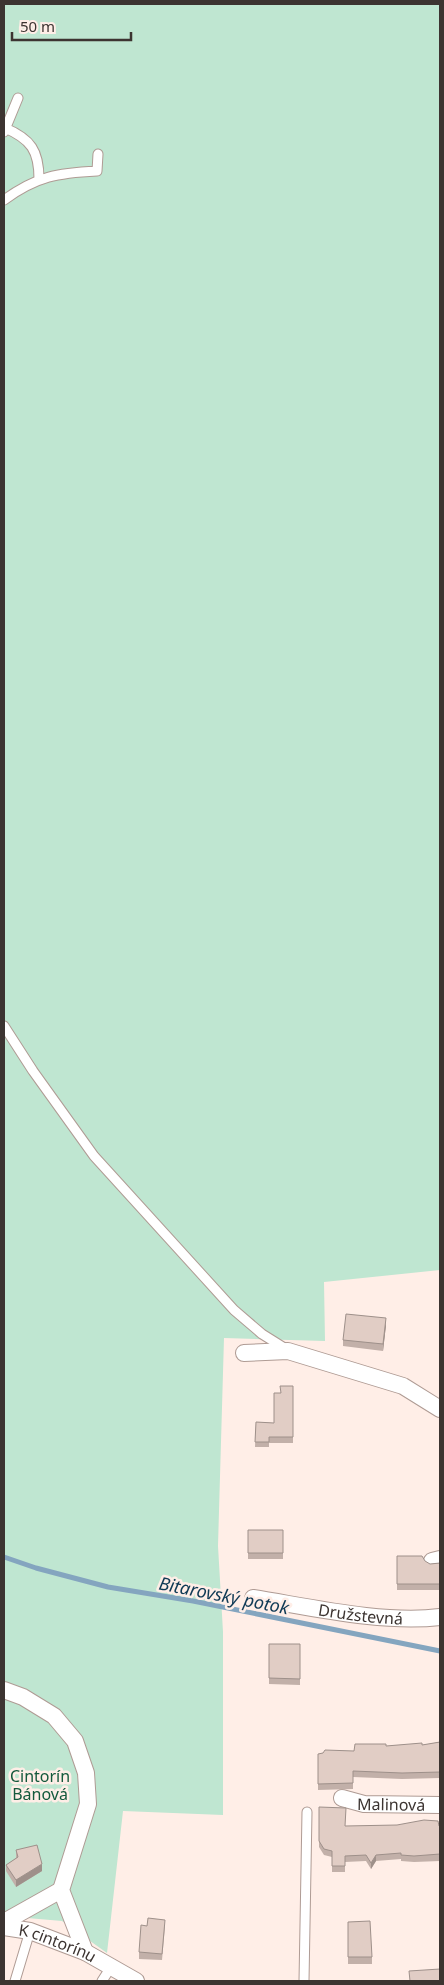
<svg xmlns="http://www.w3.org/2000/svg" width="444" height="1985" viewBox="0 0 444 1985" font-family="'Noto Sans',sans-serif">
  <style>
    .green { fill: #bfe6d1 }
    .lines { fill: none; stroke-linecap: round; stroke-linejoin: round }
    .stream { stroke: #84a5bf; stroke-width: 5 }
    .lane-casing { stroke: #af9b94; stroke-width: 11 }
    .street-casing { stroke: #af9b94; stroke-width: 18 }
    .lane { stroke: #fff; stroke-width: 9 }
    .street { stroke: #fff; stroke-width: 16 }
    .wall { fill: #c2b0a9 }
    .shaded-wall { fill: #9e908a }
    .building { fill: #e1cdc5; stroke: #9e908a }
    .labels { text-anchor: middle; dominant-baseline: central; stroke-width: 5; stroke-linejoin: round; paint-order: stroke }
    .street-label { font-size: 16px; fill: #3c3431; stroke: #ffeee7 }
    .park-label { font-size: 16px; fill: #14593c; stroke: #ffeee7 }
    .water-label { font-size: 18px; font-style: italic; fill: #103a55; stroke: #ffeee7 }
  </style>
  <rect width="100%" height="100%" fill="#ffeee7"/>
  <path class="green" d="M 4,4 L 440,4 L 440,1270 L 324,1282 L 325,1341 L 224,1338 L 218,1546 L 223,1632 L 223,1815 L 123,1811 L 107,1953 L 62,1921 L 4,1916 Z"/>
  <g class="lines">
    <path class="stream" d="M 4,1557 L 36,1568 L 108,1587 L 193,1601 L 440,1651"/>
    <g class="lane-casing">
      <path id="lane" d="M 5,128 C 31,139 39,151 39,179
        M 4,132 L 18,98
        M 4,200 C 37,176 58,173 97,171 L 98,154
        M 4,1026 L 33,1071 L 94,1156 L 234,1310 L 262,1334 L 286,1349
        M 15,1981 L 30,1931
        M 102,1981 L 111,1967
        M 304,1981 L 307,1812"/>
    </g>
    <g class="street-casing">
      <g id="street">
        <path d="M 244,1353 L 288,1351 L 403,1386 L 440,1409"/>
        <path d="M 432,1561 L 440,1559"/>
        <path id="s1" d="M 253,1598 C 310,1607 383,1624 440,1617"/>
        <path d="M 4,1690 L 23,1697 L 54,1716 L 75,1741 L 86,1773 L 88,1804 L 61,1890 L 85,1952"/>
        <path id="s2" d="M 342,1798 L 364,1804 L 440,1805"/>
        <path d="M 4,1922 L 61,1890"/>
        <path id="s3" d="M 4,1927 L 30,1931 L 85,1952 L 136,1981"/>
      </g>
    </g>
    <use href="#lane" class="lane"/>
    <use href="#street" class="street"/>
  </g>
  <path class="wall" d="M 386,1325 L 383,1351 L 343,1346 L 343,1340 Z
    M 293,1386 L 293,1443 L 269,1443 L 269,1447 L 255,1447 L 256,1422 L 274,1423 L 280,1393 Z
    M 248,1530 L 283,1530 L 283,1559 L 248,1559 Z
    M 397,1556 L 430,1564 L 440,1563 L 440,1590 L 397,1590 Z
    M 269,1644 L 300,1644 L 300,1685 L 269,1684 Z
    M 440,1742 L 440,1778 L 402,1779 L 353,1777 L 353,1789 L 318,1790 L 318,1754 L 354,1751 L 386,1746 L 422,1745 Z
    M 319,1807 L 345,1826 L 440,1826 L 440,1861 L 414,1862 L 401,1861 L 401,1859 L 376,1861 L 371,1869 L 366,1861 L 345,1862 L 345,1872 L 332,1872 L 332,1857 L 324,1855 L 319,1847 Z
    M 16,1850 L 42,1871 L 16,1887 L 6,1871 L 6,1865 L 16,1858 Z
    M 348,1922 L 372,1957 L 372,1964 L 348,1964 Z
    M 165,1926 L 162,1960 L 139,1959 L 139,1952 Z"/>
  <path class="shaded-wall" d="M 386,1318 L 386,1325 L 383,1351 L 383,1344 Z
    M 376,1855 L 376,1861 L 371,1869 L 371,1863 Z
    M 42,1864 L 42,1871 L 16,1887 L 16,1880 Z"/>
  <path class="building" d="M 346,1314 L 386,1318 L 383,1344 L 343,1340 Z
    M 280,1386 L 293,1386 L 293,1437 L 269,1437 L 269,1442 L 255,1442 L 256,1422 L 274,1423 L 274,1393 L 281,1393 Z
    M 248,1530 L 283,1530 L 283,1553 L 248,1553 Z
    M 397,1556 L 422,1556 L 425,1561 L 430,1564 L 440,1563 L 440,1584 L 397,1584 Z
    M 269,1644 L 300,1644 L 300,1679 L 269,1678 Z
    M 440,1742 L 440,1772 L 402,1773 L 353,1771 L 353,1783 L 318,1784 L 318,1754 L 323,1753 L 325,1750 L 354,1751 L 355,1744 L 386,1744 L 386,1746 L 422,1743 L 422,1745 Z
    M 319,1807 L 346,1808 L 345,1826 L 397,1825 L 424,1820 L 438,1821 L 439,1826 L 440,1826 L 440,1854 L 414,1856 L 401,1855 L 401,1853 L 376,1855 L 371,1863 L 366,1855 L 345,1856 L 345,1866 L 332,1866 L 332,1851 L 324,1849 L 319,1841 Z
    M 37,1845 L 42,1864 L 16,1880 L 6,1865 L 18,1857 L 16,1850 Z
    M 148,1918 L 165,1920 L 162,1954 L 139,1952 L 141,1925 L 147,1926 Z
    M 370,1921 L 372,1957 L 348,1957 L 348,1922 Z
    M 440,1969 L 440,1981 L 410,1981 L 409,1971 Z"/>
  <g class="labels">
    <g class="street-label">
      <text stroke="none"><textPath href="#s1" startOffset="109">Družstevná</textPath></text>
      <text stroke="none"><textPath href="#s2" startOffset="50">Malinová</textPath></text>
      <text stroke="none"><textPath href="#s3" startOffset="56">K cintorínu</textPath></text>
    </g>
    <g class="park-label">
      <text x="40" y="1776">Cintorín<tspan x="40" dy="18">Bánová</tspan></text>
    </g>
    <g class="water-label">
      <text transform="translate(224 1595) rotate(11)">Bitarovský potok</text>
    </g>
  </g>
  <rect width="444" height="1985" fill="none" stroke="#3c3431" stroke-width="10"/>
  <path d="M12 32v8h119v-8" fill="none" stroke="#3c3431" stroke-width="2.5"/>
  <text x="20" y="32" font-size="15" fill="#3c3431" stroke="#ffeee7" stroke-width="4" paint-order="stroke">50 m</text>
</svg>
